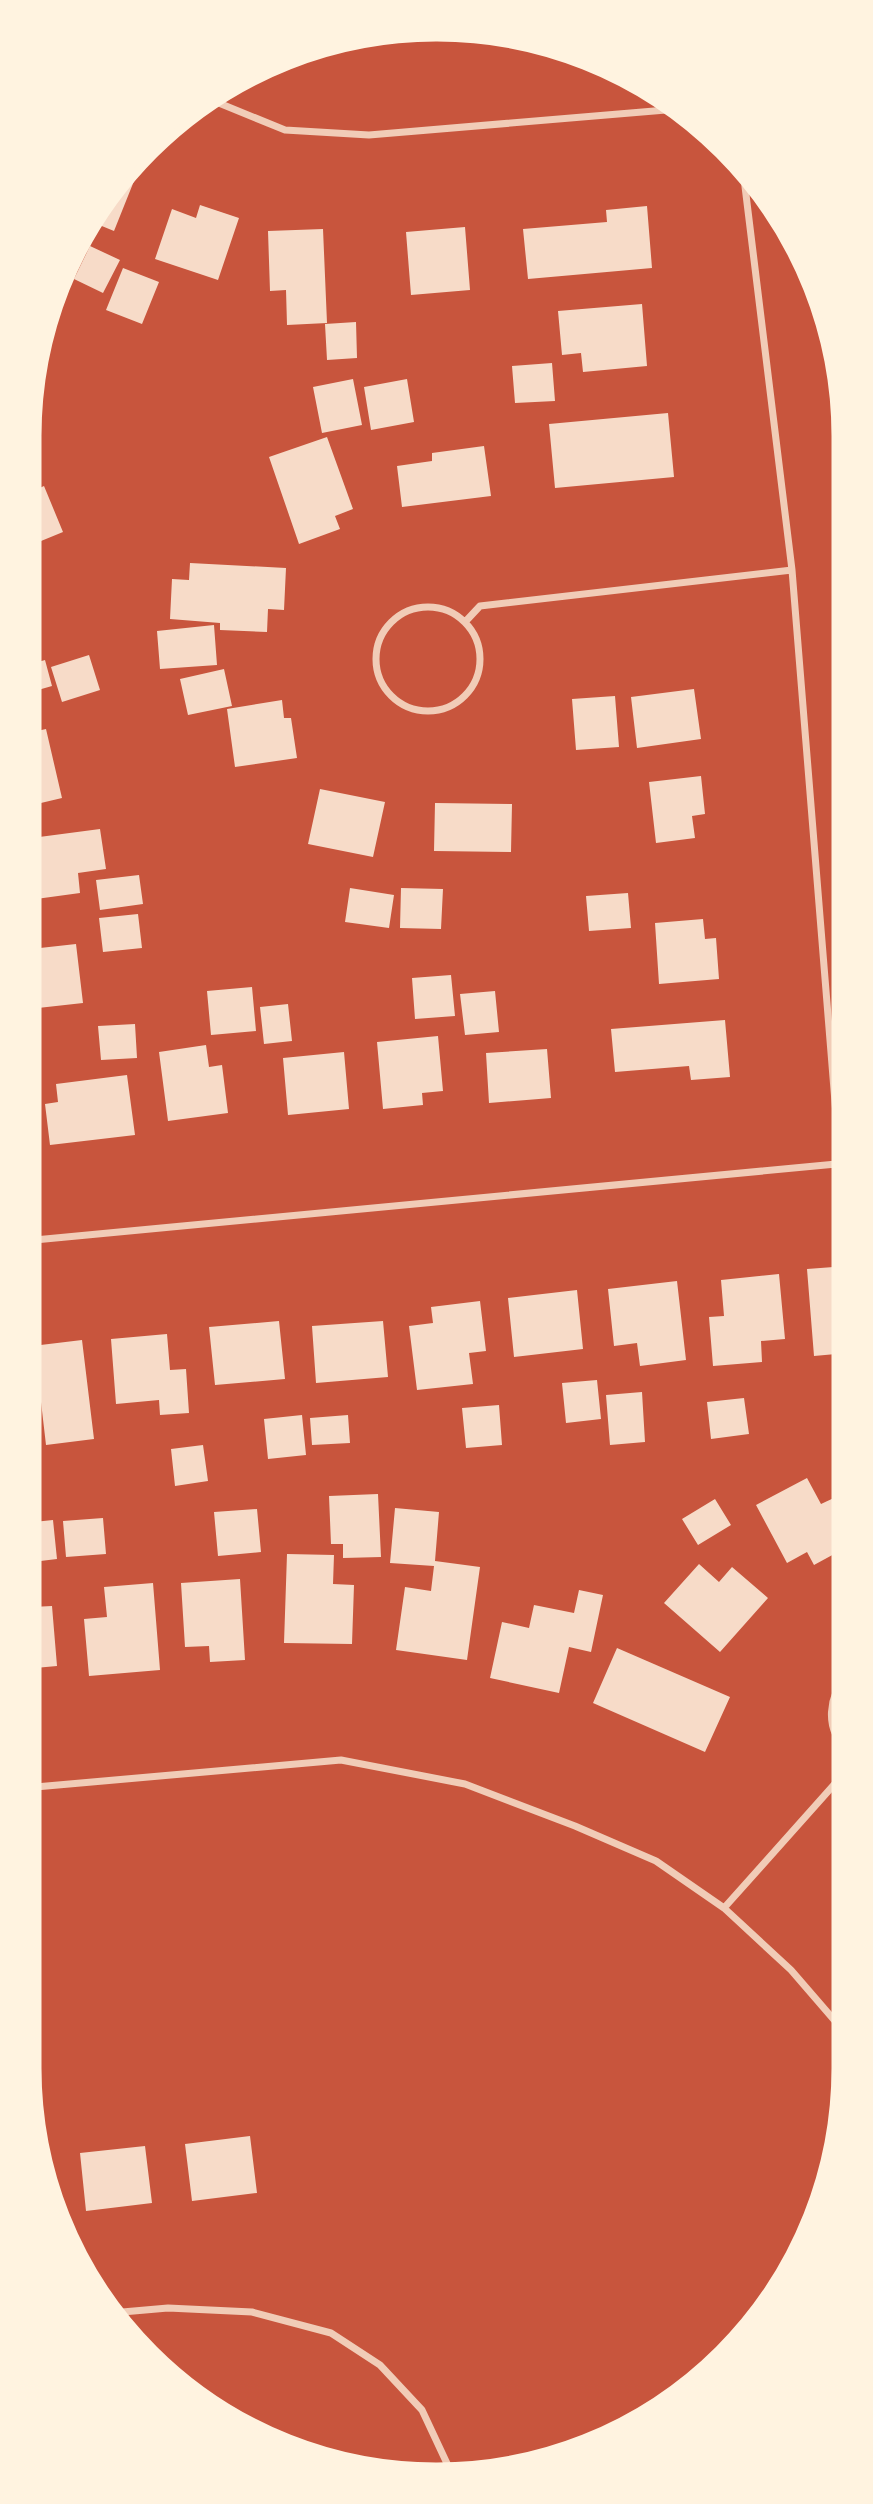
<svg xmlns="http://www.w3.org/2000/svg" width="873" height="2504" viewBox="0 0 873 2504" font-family="Literata,serif">
  <style>
    .building { fill: #f7dbc8 }
    .lines { fill: none; stroke-linecap: round; stroke-linejoin: round }
    .minor { stroke: #f1ccb7; stroke-width: 7 }
    .rim { fill: none; stroke: #fff3e0; stroke-width: 9 }
  </style>
  <rect width="100%" height="100%" fill="#c8553d"/>
  <path class="building" d="M 125,172 L 136,176 L 114,231 L 92,222 L 109,186 Z
    M 200,205 L 239,218 L 218,280 L 155,259 L 172,209 L 196,218 Z
    M 647,206 L 652,268 L 528,279 L 523,229 L 607,222 L 606,210 Z
    M 465,227 L 470,290 L 411,295 L 406,232 Z
    M 323,229 L 327,323 L 287,325 L 286,290 L 270,291 L 268,231 Z
    M 90,246 L 120,260 L 103,293 L 74,279 Z
    M 123,268 L 159,282 L 142,324 L 106,310 Z
    M 642,304 L 647,366 L 583,372 L 581,353 L 562,355 L 558,311 Z
    M 356,322 L 357,358 L 327,360 L 325,324 Z
    M 552,363 L 555,401 L 515,403 L 512,366 Z
    M 353,379 L 362,425 L 322,433 L 313,387 Z
    M 407,379 L 414,422 L 371,430 L 364,387 Z
    M 668,413 L 674,477 L 555,488 L 549,424 Z
    M 327,437 L 353,509 L 335,516 L 340,529 L 299,544 L 269,457 Z
    M 484,446 L 491,496 L 402,507 L 397,466 L 432,461 L 432,453 Z
    M 44,486 L 63,532 L 24,548 L 24,495 Z
    M 190,563 L 286,568 L 284,610 L 268,609 L 267,632 L 220,630 L 220,623 L 170,619 L 172,579 L 189,580 Z
    M 214,625 L 217,665 L 160,669 L 157,631 Z
    M 89,655 L 100,690 L 62,702 L 51,667 Z
    M 45,660 L 52,686 L 24,694 L 24,666 Z
    M 224,669 L 232,706 L 188,715 L 180,679 Z
    M 694,689 L 701,739 L 637,748 L 631,697 Z
    M 615,696 L 619,747 L 576,750 L 572,699 Z
    M 282,700 L 284,718 L 291,718 L 297,758 L 235,767 L 227,709 Z
    M 46,729 L 62,798 L 24,807 L 24,734 Z
    M 701,776 L 705,814 L 692,816 L 695,838 L 656,843 L 649,782 Z
    M 320,789 L 385,802 L 373,857 L 308,844 Z
    M 435,803 L 512,804 L 511,852 L 434,851 Z
    M 100,829 L 106,869 L 78,873 L 80,893 L 36,899 L 33,879 L 24,880 L 24,839 Z
    M 139,875 L 143,904 L 100,910 L 96,880 Z
    M 350,888 L 394,895 L 389,928 L 345,922 Z
    M 401,888 L 443,889 L 441,929 L 400,928 Z
    M 628,893 L 631,928 L 589,931 L 586,896 Z
    M 138,914 L 142,948 L 103,952 L 99,918 Z
    M 703,919 L 705,939 L 716,938 L 719,979 L 659,984 L 655,923 Z
    M 76,944 L 83,1003 L 38,1008 L 31,949 Z
    M 451,975 L 455,1016 L 415,1019 L 412,978 Z
    M 252,987 L 256,1031 L 211,1035 L 207,991 Z
    M 495,991 L 499,1032 L 465,1035 L 460,994 Z
    M 288,1004 L 292,1041 L 264,1044 L 260,1007 Z
    M 725,1020 L 730,1077 L 691,1080 L 689,1066 L 615,1072 L 611,1029 Z
    M 135,1024 L 137,1058 L 101,1060 L 98,1026 Z
    M 438,1036 L 443,1091 L 422,1093 L 423,1105 L 383,1109 L 377,1042 Z
    M 206,1045 L 209,1067 L 222,1065 L 228,1113 L 168,1121 L 159,1052 Z
    M 547,1049 L 551,1098 L 489,1103 L 486,1053 Z
    M 344,1052 L 349,1109 L 288,1115 L 283,1058 Z
    M 127,1075 L 135,1135 L 50,1145 L 45,1104 L 58,1102 L 56,1084 Z
    M 847,1266 L 847,1353 L 814,1356 L 807,1269 Z
    M 779,1274 L 785,1339 L 761,1341 L 762,1362 L 713,1366 L 709,1317 L 724,1316 L 721,1280 Z
    M 677,1281 L 686,1360 L 640,1366 L 637,1343 L 614,1346 L 608,1289 Z
    M 577,1290 L 583,1349 L 514,1357 L 508,1298 Z
    M 480,1301 L 486,1351 L 469,1353 L 473,1384 L 417,1390 L 409,1326 L 433,1323 L 431,1307 Z
    M 279,1321 L 285,1379 L 215,1385 L 209,1327 Z
    M 383,1321 L 388,1377 L 316,1383 L 312,1326 Z
    M 167,1334 L 170,1370 L 186,1369 L 189,1413 L 160,1415 L 159,1400 L 116,1404 L 111,1339 Z
    M 82,1340 L 94,1439 L 46,1445 L 41,1402 L 24,1404 L 24,1347 Z
    M 597,1380 L 601,1419 L 566,1423 L 562,1383 Z
    M 642,1392 L 645,1442 L 610,1445 L 606,1395 Z
    M 744,1398 L 749,1434 L 711,1439 L 707,1402 Z
    M 499,1405 L 502,1445 L 466,1448 L 462,1408 Z
    M 302,1415 L 306,1455 L 268,1459 L 264,1419 Z
    M 348,1415 L 350,1443 L 312,1445 L 310,1418 Z
    M 203,1445 L 208,1481 L 175,1486 L 171,1449 Z
    M 807,1478 L 821,1504 L 836,1497 L 847,1519 L 847,1547 L 814,1565 L 807,1552 L 787,1563 L 756,1505 Z
    M 378,1494 L 381,1557 L 343,1558 L 343,1544 L 331,1544 L 329,1496 Z
    M 715,1499 L 731,1525 L 698,1545 L 682,1519 Z
    M 395,1508 L 439,1512 L 435,1561 L 480,1567 L 467,1660 L 396,1650 L 405,1587 L 431,1591 L 434,1566 L 390,1563 Z
    M 257,1509 L 261,1552 L 218,1556 L 214,1512 Z
    M 103,1518 L 106,1554 L 66,1557 L 63,1521 Z
    M 53,1520 L 57,1559 L 24,1563 L 24,1523 Z
    M 287,1554 L 334,1555 L 333,1584 L 354,1585 L 352,1644 L 284,1643 Z
    M 699,1564 L 719,1582 L 732,1567 L 768,1598 L 720,1652 L 664,1603 Z
    M 24,1578 L 30,1578 L 32,1607 L 52,1606 L 57,1666 L 24,1669 Z
    M 240,1579 L 245,1660 L 210,1662 L 209,1646 L 185,1647 L 181,1583 Z
    M 153,1583 L 160,1670 L 89,1676 L 84,1619 L 107,1617 L 104,1587 Z
    M 579,1590 L 603,1595 L 591,1652 L 569,1647 L 559,1693 L 490,1678 L 502,1622 L 529,1628 L 534,1605 L 574,1613 Z
    M 617,1648 L 730,1697 L 705,1752 L 593,1703 Z
    M 250,2136 L 257,2193 L 192,2201 L 185,2144 Z
    M 145,2146 L 152,2203 L 86,2211 L 80,2153 Z
    M 235,2414 L 289,2436 L 285,2446 L 254,2437 L 233,2420 Z"/>
  <g class="lines">
    <path class="minor" d="M 209,99 L 285,130 L 369,135 L 678,109
      M 742,162 L 792,570 L 840,1164
      M376 659a52 52 0 1 1 104 0a52 52 0 1 1-104 0Z
      M 465,622 L 480,606 L 792,570
      M 24,1241 L 847,1163
      M 848,1672 C 829,1696 823,1728 848,1751
      M 24,1788 L 341,1760 L 465,1784 L 575,1826 L 656,1861 L 724,1908 L 791,1970 L 848,2036
      M 724,1908 L 848,1769
      M 111,2313 L 168,2308 L 252,2312 L 331,2333 L 380,2365 L 422,2410 L 451,2472"/>
  </g>
  <path d="M0 0H873V2504H0ZM436 37H437A399 399 0 0 1 836 436V2068A399 399 0 0 1 437 2467H436A399 399 0 0 1 37 2068V436A399 399 0 0 1 436 37Z" fill="#fff3e0" fill-rule="evenodd"/>
  <path class="rim" d="M436 37H437A399 399 0 0 1 836 436V2068A399 399 0 0 1 437 2467H436A399 399 0 0 1 37 2068V436A399 399 0 0 1 436 37Z"/>
</svg>
